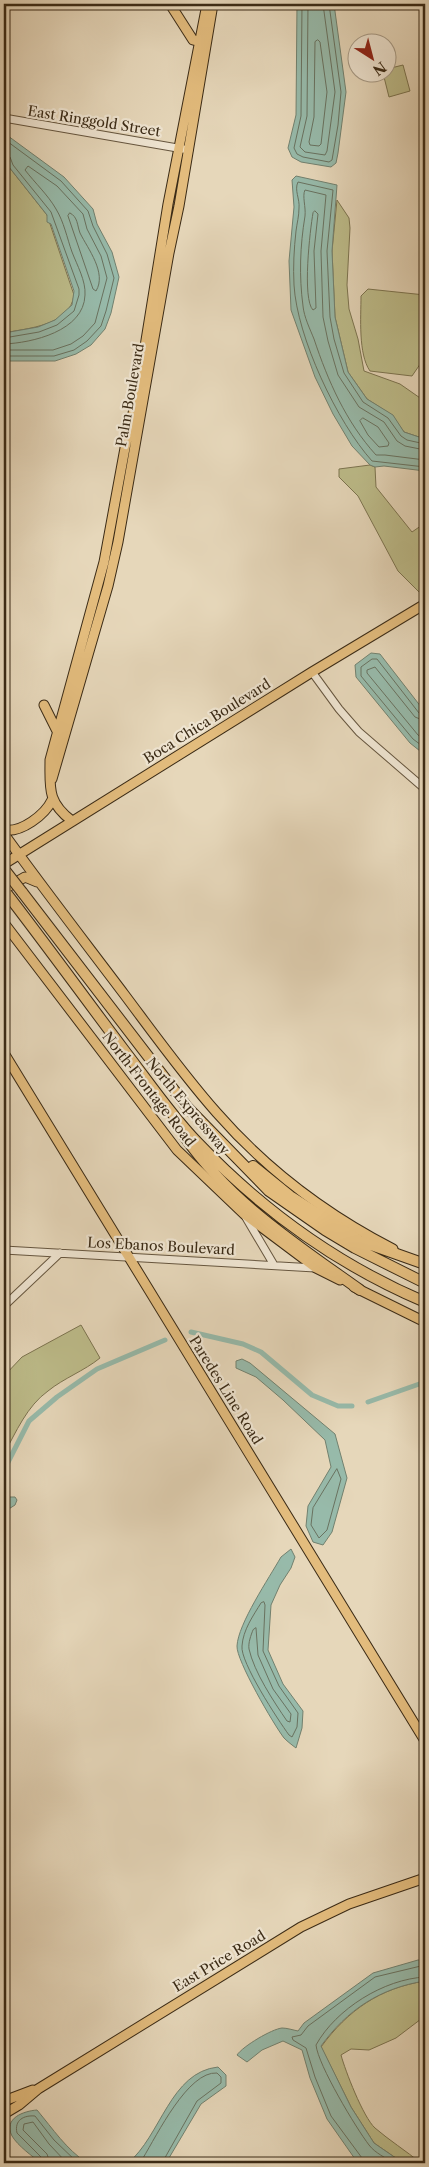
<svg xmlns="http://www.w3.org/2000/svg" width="429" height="2167" viewBox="0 0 429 2167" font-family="'Libre Caslon Text',serif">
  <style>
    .green { fill: #bdbc8a; stroke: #7c7450 }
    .water { fill: #97baaa; stroke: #72816f }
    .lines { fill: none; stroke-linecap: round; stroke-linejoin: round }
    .shore { stroke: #697260; stroke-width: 1 }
    .canal { stroke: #97baaa; stroke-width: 5 }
    .minor-casing { stroke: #66563f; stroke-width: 9 }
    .major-casing { stroke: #3b2b16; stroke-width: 11 }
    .highway-casing { stroke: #3b2b16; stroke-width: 12 }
    .minor { stroke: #efe5d2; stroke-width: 7 }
    .major { stroke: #e3bc7d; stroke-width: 9 }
    .highway { stroke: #e3bc7d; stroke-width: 10 }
    .highway-bridge-casing { stroke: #3b2b16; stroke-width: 12; stroke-linecap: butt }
    .highway-bridge { stroke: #e3bc7d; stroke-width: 10 }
    .labels { text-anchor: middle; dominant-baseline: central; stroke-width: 4.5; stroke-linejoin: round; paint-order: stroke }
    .street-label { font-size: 14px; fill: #3b2b16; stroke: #efe5d2 }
  </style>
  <rect width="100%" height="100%" fill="#e6d7ba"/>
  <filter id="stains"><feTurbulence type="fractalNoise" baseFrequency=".004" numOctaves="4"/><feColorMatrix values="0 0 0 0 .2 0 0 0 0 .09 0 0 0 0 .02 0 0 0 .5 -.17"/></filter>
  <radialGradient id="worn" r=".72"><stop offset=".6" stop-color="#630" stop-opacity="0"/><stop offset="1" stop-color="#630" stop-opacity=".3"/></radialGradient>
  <path class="green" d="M 403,65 L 410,91 L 389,97 L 383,73 L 386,72 L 387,69 Z
    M 4,155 L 9,167 L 47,215 L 74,295 C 70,326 28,328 4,333 Z
    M 337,200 L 349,218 L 350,228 L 347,285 L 349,309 L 358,339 L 364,371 L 400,384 L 423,400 L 425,399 L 425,439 L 404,432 L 392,415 L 367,399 L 348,372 L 335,317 L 332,251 Z
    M 368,289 L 425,295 L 425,357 L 412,376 L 370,371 C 358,354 361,317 361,296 Z
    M 370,465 L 375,467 L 376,487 L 412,532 L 425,523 L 425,592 L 421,594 L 398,571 L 358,496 L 339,477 L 339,469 Z
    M 81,1325 L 100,1358 C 84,1371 64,1378 48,1391 C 27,1406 16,1432 4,1454 L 4,1376 L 22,1357 Z
    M 425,1981 L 425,2016 L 396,2038 L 369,2050 L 351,2049 L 341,2055 C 345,2070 363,2117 375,2128 C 389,2140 406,2151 421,2163 L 403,2163 L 374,2143 L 351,2107 L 321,2047 C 348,2010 380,1988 425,1981 Z"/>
  <path class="water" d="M 297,4 L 334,4 L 346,92 L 338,153 L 336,163 L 331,167 L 301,162 L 292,157 L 288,148 L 296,115 Z
    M 4,133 L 64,177 L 93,209 L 97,224 L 112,252 L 119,277 L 111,313 L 105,329 L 91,345 L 76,354 L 55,361 L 4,361 L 4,333 L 38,327 L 55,320 L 72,305 L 74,291 L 51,224 L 47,222 L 47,215 L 9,167 L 4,155 Z
    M 296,176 L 337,185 L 332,251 L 335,317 L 348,372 L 367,399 L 393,415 L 404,432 L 425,439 L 425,471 L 384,466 L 375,467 L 370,465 L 352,446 L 333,414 L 315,377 L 291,310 L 289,261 L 294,207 L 292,180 Z
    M 371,653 L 380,654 L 425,712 L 425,755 L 410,743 L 356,677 L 355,665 Z
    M 242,1359 L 250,1363 L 335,1434 L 347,1478 L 332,1532 L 323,1545 L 313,1542 L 306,1526 L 308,1506 L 331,1467 L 325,1440 L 283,1400 L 256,1377 L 236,1368 L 236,1361 Z
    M 7,1497 L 15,1497 L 17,1500 L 15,1505 L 4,1512 L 4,1500 Z
    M 291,1549 L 295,1557 L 291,1568 L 280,1585 L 271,1605 L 268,1650 L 283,1684 L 303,1711 L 302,1728 L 296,1748 C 292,1745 288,1742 284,1738 C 274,1725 236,1660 237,1646 C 238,1624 269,1578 281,1557 Z
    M 418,1960 L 425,1960 L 425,1981 C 380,1988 347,2010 321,2046 L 351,2107 L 374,2143 L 403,2163 L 361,2163 L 355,2159 L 327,2119 L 310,2078 L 302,2050 L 283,2041 L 262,2050 L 247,2062 L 237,2055 C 243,2046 272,2029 282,2028 C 287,2028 293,2030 298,2031 L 304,2023 L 373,1973 Z
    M 218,2067 L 226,2075 L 226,2086 L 201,2104 L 166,2163 L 128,2163 C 161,2136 170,2072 218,2067 Z
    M 37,2110 C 53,2129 66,2149 87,2163 L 41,2163 C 32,2156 18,2146 12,2136 C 3,2118 24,2111 37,2110 Z"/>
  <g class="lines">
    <path class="shore" d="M 302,4 L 301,116 L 294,148 L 297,154 L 303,157 L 329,162 L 332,160 L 338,125 L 341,92 L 329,4
      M 308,4 L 307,116 L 300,147 L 305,152 L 325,155 L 327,151 L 335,92 L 323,4
      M 318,40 L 320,42 L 327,92 L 321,144 L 319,146 L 310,145 L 309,142 L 314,117 L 315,42 Z
      M 4,139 L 61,181 L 88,211 L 93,226 L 107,254 L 114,278 L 106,311 L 101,326 L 87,341 L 74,350 L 54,356 L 4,356
      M 4,155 L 10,157 L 13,165 L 51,212 L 79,289 L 79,295 L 74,311 L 57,325 L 39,332 L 4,338
      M 315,211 L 318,214 L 314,251 L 316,308 L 313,310 C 302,299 310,230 313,213 Z
      M 70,213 C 78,217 77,225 80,233 C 88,249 107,273 96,291 L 93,289 L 68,216 Z
      M 4,344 C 32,343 84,331 85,295 C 86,281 77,265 72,252 C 67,238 64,222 56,209 C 48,195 35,183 25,170 L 28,166 L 57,186 L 83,214 L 87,229 L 101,256 L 107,278 L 95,323 L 83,336 L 71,344 L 53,350 L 4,350
      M 363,418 L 378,427 L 389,443 L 388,446 L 379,447 L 368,435 L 360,421 Z
      M 425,444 L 407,440 L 401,436 L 388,418 L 363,402 L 344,373 L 334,339 L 330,317 L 327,251 L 333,190 L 298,182 C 294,190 300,199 299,208 C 299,216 297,223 296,231 C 294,249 293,267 294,285 C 297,337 337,422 372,461 L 425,467
      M 425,450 L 405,446 L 397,441 L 384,422 L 359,407 L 338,375 L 328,341 L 323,317 L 321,251 L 326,195 L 305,190 C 302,196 306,207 305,216 C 300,246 299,276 303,306 C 304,317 310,329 314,339 C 328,381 346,422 376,455 L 385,455 L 425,460
      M 425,715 L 419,713 L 377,659 L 372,659 L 361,667 L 361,676 L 413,739 L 425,748
      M 425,721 L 415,717 L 375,667 L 367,670 L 367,673 L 418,735 L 425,741
      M 337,1469 L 341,1479 L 327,1530 L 319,1538 L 311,1525 L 313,1508 Z
      M 264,1602 L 265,1605 L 263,1651 L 279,1686 L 298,1713 L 297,1727 L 292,1737 L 289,1735 C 278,1720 240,1662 242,1646 C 243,1630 253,1616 261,1603 Z
      M 256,1628 L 258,1655 L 273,1689 L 291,1714 L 290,1722 L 287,1721 C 274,1702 254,1672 249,1649 C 248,1643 251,1635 253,1630 Z
      M 44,2163 L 42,2158 L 17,2133 C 14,2120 24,2115 35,2116 L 54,2140 L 78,2163
      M 50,2163 L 47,2154 L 23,2130 L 24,2124 L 33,2122 L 49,2144 L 67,2163
      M 136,2163 L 143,2158 C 157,2135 188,2071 217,2073 L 221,2077 L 221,2083 L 197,2101 L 162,2163
      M 363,2163 L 362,2158 L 331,2116 L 315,2077 L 306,2048 L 293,2040 L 292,2037 L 301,2035 L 308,2026 L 375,1977 L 425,1965
      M 394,2163 C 386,2158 375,2153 369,2145 C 356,2128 318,2065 316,2045 C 336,2009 384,1979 425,1977"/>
    <path class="canal" d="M 191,1332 L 243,1344 L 261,1352 L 312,1395 L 338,1406 L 352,1406
      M 368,1402 L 425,1382
      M 4,1470 L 29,1421 L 57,1397 L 97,1369 L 165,1340"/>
    <g class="minor-casing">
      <path id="minor" d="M 4,118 L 189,150
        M 312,672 L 339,709 L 359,732 L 425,789
        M 245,1216 L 274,1265
        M 4,1250 L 315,1268
        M 4,1306 L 60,1253"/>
    </g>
    <g class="major-casing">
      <path id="major" d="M 170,4 L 193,40 L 205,43
        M 44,705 L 57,731
        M 52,779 L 108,586 L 118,542 L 169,253 L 179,206 L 213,4
        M 72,821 C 47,802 50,788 50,760 L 104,562 L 125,448 L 137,396 L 168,204 L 207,4
        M 4,830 C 21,833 45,815 52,800
        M 4,834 C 43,888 84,941 124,994 C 154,1034 184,1076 217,1113 C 266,1169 327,1215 393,1249
        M 4,864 L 312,672 L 425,604
        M 4,889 L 25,877 L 37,882
        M 4,923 L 177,1150 L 244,1214 L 316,1268 L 340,1280
        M 4,1053 L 425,1741
        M 354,1287 L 425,1322
        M 4,2101 L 33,2090
        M 4,2114 L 19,2105 L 38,2089 L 301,1927 L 349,1904 L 425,1878"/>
    </g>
    <g class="highway-casing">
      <path id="highway" d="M 4,890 C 45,943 84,997 124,1050 C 148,1081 170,1114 197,1142 C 262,1210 338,1265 425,1302
        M 22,892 L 187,1107 L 269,1191 L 325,1230 L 355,1248 L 425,1283
        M 185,1137 C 230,1202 297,1245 360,1290
        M 253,1166 L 290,1196 L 360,1241 L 422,1263"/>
    </g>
    <use href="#minor" class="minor"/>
    <use href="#major" class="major"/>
    <use href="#highway" class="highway"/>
    <g class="highway-bridge-casing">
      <path id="highway-bridge" d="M 4,869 L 22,892"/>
    </g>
    <use href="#highway-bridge" class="highway-bridge"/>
  </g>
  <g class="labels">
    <g class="street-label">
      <text transform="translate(94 121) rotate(9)">East Ringgold Street</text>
      <text transform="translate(130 395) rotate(-80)">Palm Boulevard</text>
      <text transform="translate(207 721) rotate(-32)">Boca Chica Boulevard</text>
      <text transform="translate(149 1089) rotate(52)">North Frontage Road</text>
      <text transform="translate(188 1106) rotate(50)">North Expressway</text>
      <text transform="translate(161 1246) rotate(3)">Los Ebanos Boulevard</text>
      <text transform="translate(226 1390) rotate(58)">Paredes Line Road</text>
      <text transform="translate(219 1961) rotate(-31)">East Price Road</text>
    </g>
  </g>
  <rect width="429" height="2167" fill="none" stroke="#e6d7ba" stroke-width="20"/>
  <rect x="5" y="5" width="419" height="2157" fill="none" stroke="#3b2b16" stroke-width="2.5"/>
  <rect x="10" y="10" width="409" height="2147" fill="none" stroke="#3b2b16"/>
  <g transform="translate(372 58) rotate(144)"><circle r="24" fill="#efe5d2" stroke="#a79b87"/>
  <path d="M0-4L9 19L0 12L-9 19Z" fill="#8f2418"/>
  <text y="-8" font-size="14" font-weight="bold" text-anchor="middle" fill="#3b2b16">N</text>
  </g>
  <rect width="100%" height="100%" filter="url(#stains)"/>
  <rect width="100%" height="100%" fill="url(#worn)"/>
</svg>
